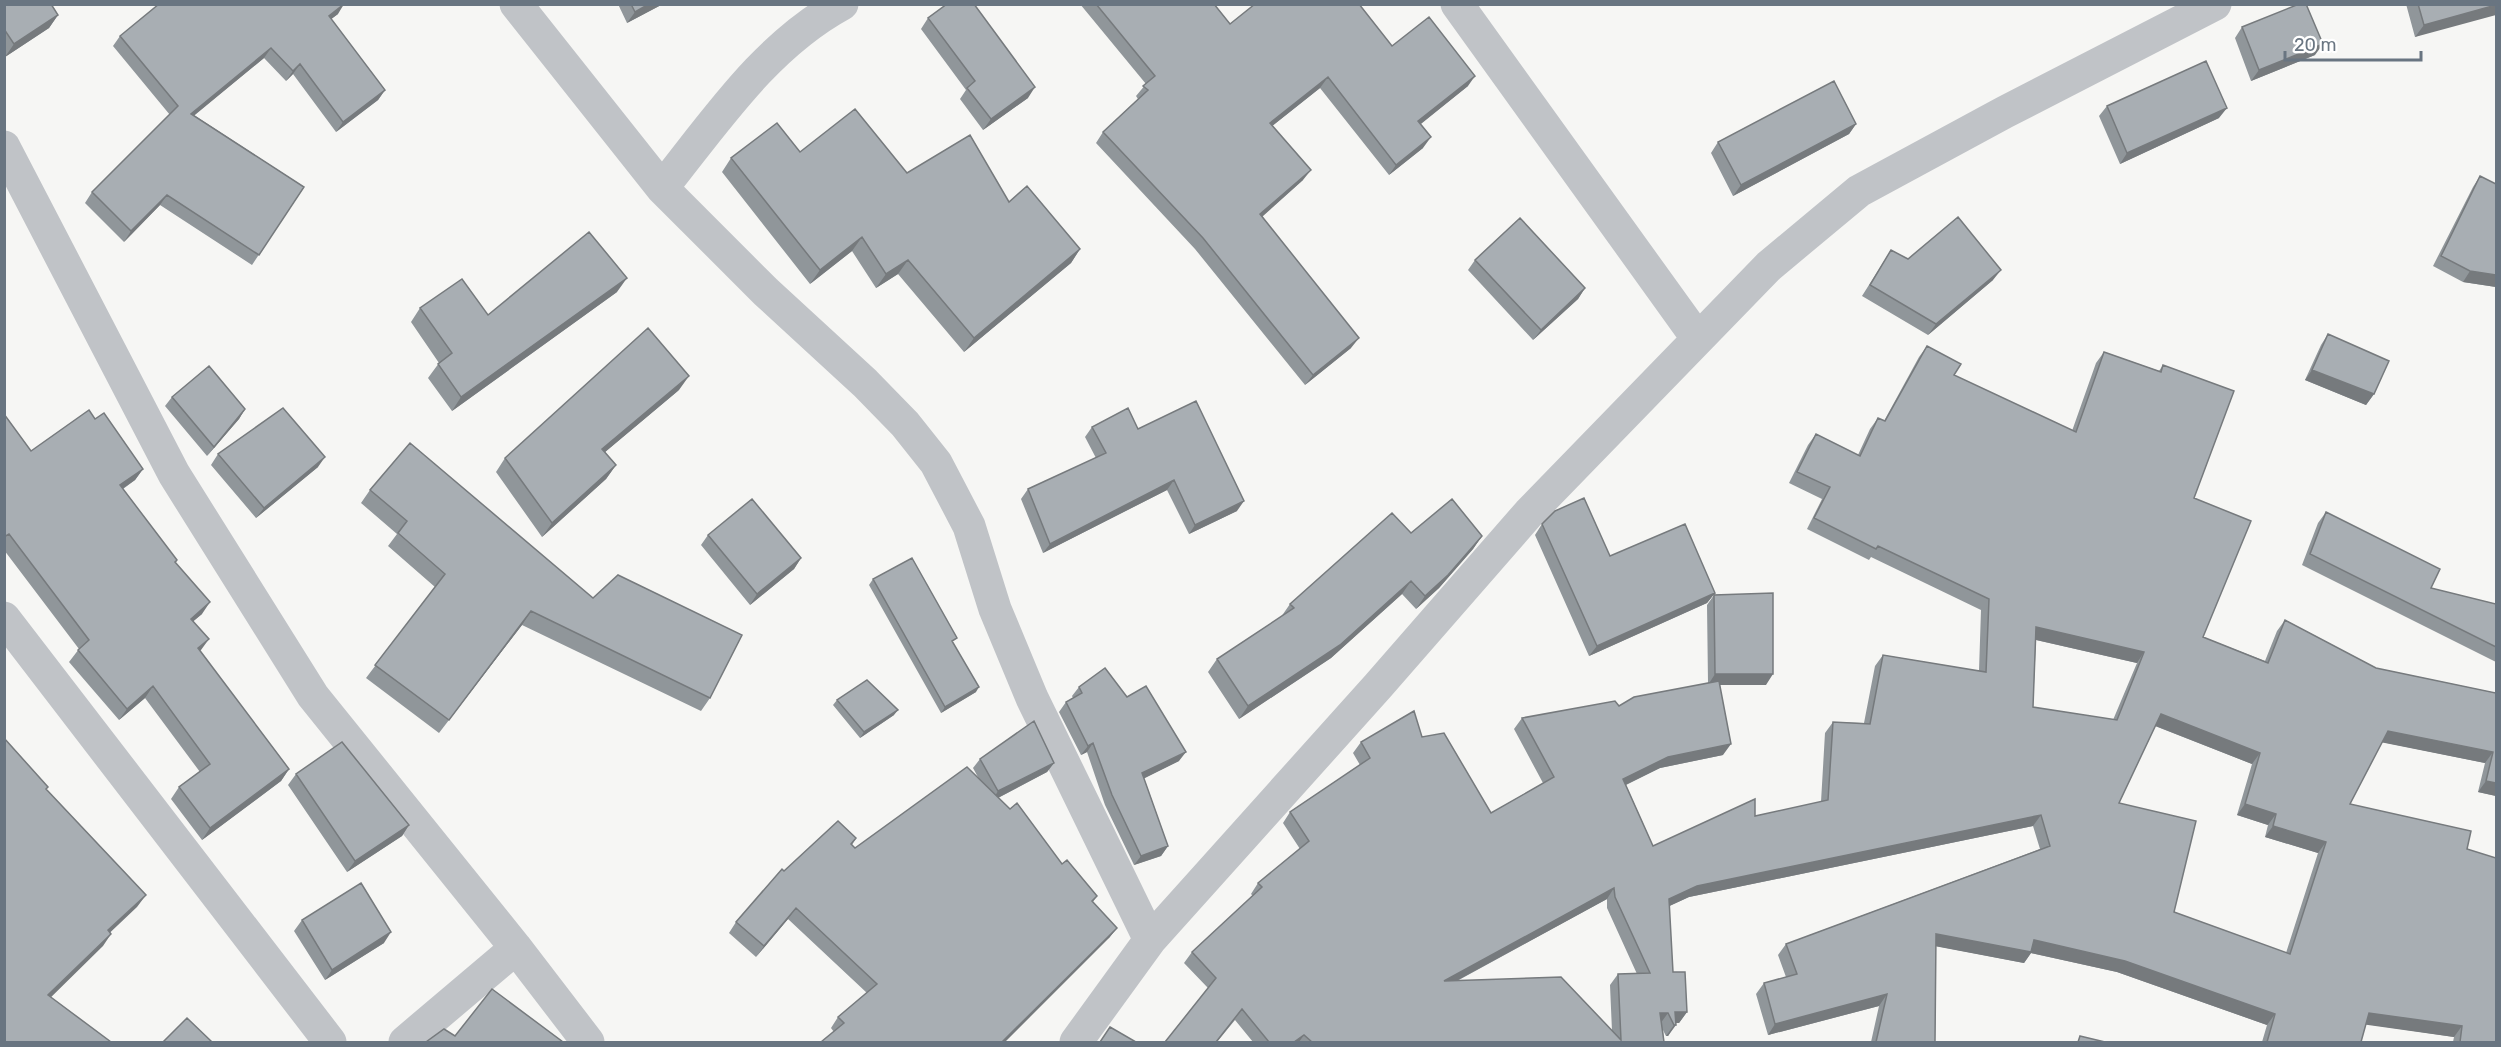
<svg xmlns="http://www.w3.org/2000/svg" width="2501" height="1047" viewBox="0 0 2501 1047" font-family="Rubik,sans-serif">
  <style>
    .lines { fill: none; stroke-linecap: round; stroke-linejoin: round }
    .minor { stroke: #c0c3c7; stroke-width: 33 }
    .wall { fill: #90969a; fill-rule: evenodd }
    .shaded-wall { fill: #767a7d }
    .building { fill: #a8aeb3; stroke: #767a7d; stroke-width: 1.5; fill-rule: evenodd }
  </style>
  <rect width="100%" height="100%" fill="#f6f6f4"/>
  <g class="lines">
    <path class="minor" d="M 516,4 L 662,188 L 766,292 L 865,383 L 905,424 L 936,463 L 969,526 L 995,609 L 1032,698 L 1150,940
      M 1457,4 L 1698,339
      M 4,147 L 174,474 L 313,696 L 516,948 L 588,1042
      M 662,188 C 715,122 765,46 842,4
      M 4,618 L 330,1042
      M 405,1042 L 516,948
      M 1076,1042 L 1150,940 L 1378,686 L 1529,513 L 1769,266 L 1859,191 L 2005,112 L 2215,4"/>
  </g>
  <path class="wall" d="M 4,4 L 52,5 L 58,15 L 49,28 L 5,57 Z
    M 618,4 L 663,4 L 627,23 Z
    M 1080,4 L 1214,4 L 1230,24 L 1392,46 L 1468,86 L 1420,124 L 1423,148 L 1389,175 L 1320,88 L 1272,126 L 1303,180 L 1262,216 L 1351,348 L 1305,385 L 1195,249 L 1096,143 L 1103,132 L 1138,99 L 1136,96 L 1146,84 Z
    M 2406,4 L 2496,4 L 2415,37 Z
    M 338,14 L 331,19 L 385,90 L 378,100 L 336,132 L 293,74 L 286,81 L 264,58 L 194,115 L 304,187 L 252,265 L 160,205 L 124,242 L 85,203 L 92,192 L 170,115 L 113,46 L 120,36 Z
    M 928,18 L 1028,98 L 983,130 L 960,99 L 966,90 L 921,29 Z
    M 2242,27 L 2315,55 L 2251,81 L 2235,38 Z
    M 2107,106 L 2219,118 L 2120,164 L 2099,116 Z
    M 1856,124 L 1849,134 L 1733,196 L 1711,153 L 1718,142 Z
    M 800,152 L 907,173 L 1009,202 L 1080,249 L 1071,263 L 964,352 L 898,274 L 876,288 L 852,251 L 810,284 L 722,172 L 731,158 Z
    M 2480,176 L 2496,287 L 2463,282 L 2433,266 L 2473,187 Z
    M 1891,250 L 1908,259 L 1993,280 L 1928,335 L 1862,296 Z
    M 1475,260 L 1585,288 L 1578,299 L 1533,340 L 1468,270 Z
    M 617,292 L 452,411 L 428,378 L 439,363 L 411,322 L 420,308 L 488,315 Z
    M 2328,334 L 2374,394 L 2366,405 L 2305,380 L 2321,345 Z
    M 1927,346 L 1954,375 L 2072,431 L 2096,363 L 2104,352 L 2159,371 L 2163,365 L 2194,498 L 2203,637 L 2265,661 L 2277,631 L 2285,620 L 2376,668 L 2496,693 L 2496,796 L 2478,792 L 2485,763 L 2382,742 L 2350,804 L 2467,849 L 2496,1042 L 2453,1042 L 2454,1037 L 2366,1024 L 2361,1042 L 2262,1042 L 2267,1025 L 2117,972 L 2031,953 L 2024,963 L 1936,946 L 1935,1042 L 1937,1042 L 1871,1042 L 1879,1006 L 1768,1035 L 1756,994 L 1764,983 L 1786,977 L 1778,955 L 1786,944 L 2040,849 L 2033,826 L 1689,897 L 1669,906 L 1673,972 L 1687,1012 L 1679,1023 L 1676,1023 L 1668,1036 L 1666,1036 L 1663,1030 L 1664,1042 L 1253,1042 L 1235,1020 L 1217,1042 L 1165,1042 L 1208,988 L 1184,963 L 1192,952 L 1253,896 L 1251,894 L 1258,883 L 1300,849 L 1283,823 L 1290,812 L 1360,765 L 1353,753 L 1361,742 L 1422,737 L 1491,813 L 1543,783 L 1514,729 L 1522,718 L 1619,706 L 1708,683 L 1707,605 L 1714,595 L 1766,685 L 1720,685 L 1723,755 L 1660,768 L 1626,785 L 1653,846 L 1755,816 L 1821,802 L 1825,733 L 1833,722 L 1864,723 L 1875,666 L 1883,655 L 1979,671 L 1981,610 L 1871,557 L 1869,560 L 1807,529 L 1822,499 L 1789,483 L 1808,445 L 1816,434 L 1858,455 L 1870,429 L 1878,418 L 1884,421 L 1919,357 ZM 2036,640 L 2137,663 L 2113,720 L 2033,707 ZM 2155,726 L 2252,764 L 2237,815 L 2268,825 L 2265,837 L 2318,853 L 2286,953 L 2174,912 L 2119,803 ZM 1607,899 L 1607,908 L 1637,974 L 1618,974 L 1610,985 L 1612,1031 L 1457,981 Z
    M 679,390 L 605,452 L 616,465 L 606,479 L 542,537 L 496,472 L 505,458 Z
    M 172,397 L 245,409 L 239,419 L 207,456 L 165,406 Z
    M 4,414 L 31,451 L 95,419 L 143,469 L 135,480 L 123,489 L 177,560 L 176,563 L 202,614 L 193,621 L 200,651 L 289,769 L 281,781 L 202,840 L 171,799 L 179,787 L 200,772 L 145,698 L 119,720 L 69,662 L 79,649 L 4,550 Z
    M 1092,427 L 1138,429 L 1237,511 L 1189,534 L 1167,490 L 1043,553 L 1021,499 L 1028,489 L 1096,458 L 1085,437 Z
    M 218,454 L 318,467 L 256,518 L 211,465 Z
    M 370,490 L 710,698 L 701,711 L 522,625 L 439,733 L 366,678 L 435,587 L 388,546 L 397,534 L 361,503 Z
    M 2326,512 L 2431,588 L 2496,604 L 2496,662 L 2302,565 L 2318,523 Z
    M 1542,524 L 1610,556 L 1715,593 L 1707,603 L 1589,656 L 1535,535 Z
    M 1411,533 L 1482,536 L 1473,549 L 1439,588 L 1416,609 L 1402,594 L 1331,658 L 1239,719 L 1208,672 L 1217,659 L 1281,617 L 1290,604 Z
    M 708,535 L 801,558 L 794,569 L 750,605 L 701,545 Z
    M 873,579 L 976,692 L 941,713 L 869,585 Z
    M 1079,687 L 1127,697 L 1179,761 L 1144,778 L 1168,846 L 1161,856 L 1134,865 L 1105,805 L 1087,752 L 1081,755 L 1059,712 L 1066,702 L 1073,698 L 1072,696 Z
    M 837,700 L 894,715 L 860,738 L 833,705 Z
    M 980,759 L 1054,763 L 1047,772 L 998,798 L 1062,864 L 1097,896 L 1093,902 L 1117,928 L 1109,938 L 834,1032 L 831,1028 L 838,1017 L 867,993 L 788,919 L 756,957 L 729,933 L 736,922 L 784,871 L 856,838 L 852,845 L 855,848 L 979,779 L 973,768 Z
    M 296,774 L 409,825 L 402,836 L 347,872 L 288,785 Z
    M 302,920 L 384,943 L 325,980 L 294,931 Z"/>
  <path class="shaded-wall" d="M 344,4 L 338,14 L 322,26 L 329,16 Z
    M 649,4 L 663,4 L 627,23 L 635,12 Z
    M 2496,5 L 2496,15 L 2415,37 L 2424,25 Z
    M 58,15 L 49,28 L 5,57 L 14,44 Z
    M 2323,44 L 2315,55 L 2251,81 L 2259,70 Z
    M 271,48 L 264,58 L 184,124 L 191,114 Z
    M 300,64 L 293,74 L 286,81 L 293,71 Z
    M 1475,76 L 1468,86 L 1411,132 L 1418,121 Z
    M 1328,77 L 1320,88 L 1262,134 L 1270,123 Z
    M 1035,87 L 1028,98 L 983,130 L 991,119 Z
    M 385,90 L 378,100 L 336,132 L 343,122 Z
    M 2227,108 L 2219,118 L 2120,164 L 2127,153 Z
    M 1856,124 L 1849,134 L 1733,196 L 1741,185 Z
    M 1431,137 L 1423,148 L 1389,175 L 1396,165 Z
    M 1311,170 L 1303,180 L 1253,225 L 1260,214 Z
    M 167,195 L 160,205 L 124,242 L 131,231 Z
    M 862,237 L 852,251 L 810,284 L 820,270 Z
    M 1080,249 L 1071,263 L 964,352 L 974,338 Z
    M 908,260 L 898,274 L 876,288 L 886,274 Z
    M 2001,270 L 1993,280 L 1928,335 L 1936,324 Z
    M 2470,271 L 2496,275 L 2496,287 L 2463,282 Z
    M 627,278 L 617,292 L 452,411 L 461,397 Z
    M 1585,288 L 1578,299 L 1533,340 L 1541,330 Z
    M 1359,338 L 1351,348 L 1305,385 L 1313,375 Z
    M 2312,370 L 2374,394 L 2366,405 L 2305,380 Z
    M 689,376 L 679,390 L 592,463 L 602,449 Z
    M 245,409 L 239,419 L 207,456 L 214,447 Z
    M 325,457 L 318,467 L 256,518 L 264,508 Z
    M 616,465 L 606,479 L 542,537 L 552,523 Z
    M 143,469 L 135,480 L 112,496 L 120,485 Z
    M 1174,480 L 1167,490 L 1043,553 L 1050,544 Z
    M 1244,501 L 1237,511 L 1189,534 L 1195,525 Z
    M 1482,536 L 1473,549 L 1439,588 L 1416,609 L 1425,596 Z
    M 801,558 L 794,569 L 750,605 L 757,594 Z
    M 1411,581 L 1402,594 L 1331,658 L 1239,719 L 1248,706 Z
    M 1715,593 L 1707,603 L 1589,656 L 1597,646 Z
    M 210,602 L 202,614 L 183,630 L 191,619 Z
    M 531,611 L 522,625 L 439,733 L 449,720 Z
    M 2036,627 L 2144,652 L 2137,663 L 2028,638 Z
    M 209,639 L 201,650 L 190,660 L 198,648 Z
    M 1715,674 L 1773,674 L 1766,685 L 1708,685 Z
    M 153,686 L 145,698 L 119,720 L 127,709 Z
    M 979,687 L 976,692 L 941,713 L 945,707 Z
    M 898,710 L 894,715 L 860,738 L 864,732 Z
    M 2161,714 L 2260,753 L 2252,764 L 2153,725 Z
    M 2388,731 L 2493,752 L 2485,763 L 2380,742 Z
    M 1093,743 L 1087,752 L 1081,755 L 1088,746 Z
    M 1731,744 L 1723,755 L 1660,768 L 1615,790 L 1623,779 L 1668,757 Z
    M 1186,752 L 1179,761 L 1135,783 L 1142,773 Z
    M 1054,763 L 1047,772 L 992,801 L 998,791 Z
    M 289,769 L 281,781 L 202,840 L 210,828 Z
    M 2486,781 L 2496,783 L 2496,796 L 2478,792 Z
    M 2245,804 L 2276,814 L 2268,825 L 2237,815 Z
    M 2041,815 L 2033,826 L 1689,897 L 1661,910 L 1669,899 L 1697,886 Z
    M 409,825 L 402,836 L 347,872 L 355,861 Z
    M 2273,826 L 2326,842 L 2318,853 L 2265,837 Z
    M 1168,846 L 1161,856 L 1134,865 L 1141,856 Z
    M 1614,888 L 1607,899 L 1436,992 L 1444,981 Z
    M 146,895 L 137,907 L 99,943 L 108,930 Z
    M 796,908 L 788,919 L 756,957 L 764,946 Z
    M 1117,928 L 1109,938 L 1005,1042 L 1002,1042 Z
    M 391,932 L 384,943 L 325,980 L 332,970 Z
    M 111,934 L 103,946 L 40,1008 L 48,995 Z
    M 1936,934 L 2034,940 L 2125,961 L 2275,1014 L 2267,1025 L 2117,972 L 2031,953 L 2024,963 L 1929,945 Z
    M 1887,994 L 1879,1006 L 1768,1035 L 1775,1024 Z
    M 1675,1012 L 1687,1012 L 1679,1023 L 1673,1023 Z
    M 1660,1013 L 1668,1013 L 1660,1024 Z
    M 2369,1013 L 2462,1026 L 2454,1037 L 2361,1024 Z
    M 1674,1025 L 1676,1025 L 1668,1036 L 1666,1036 Z
    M 1304,1035 L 1299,1042 L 1294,1042 Z"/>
  <path class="building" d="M 4,4 L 51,4 L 58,15 L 14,44 L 4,29 Z
    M 159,4 L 344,4 L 329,16 L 385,90 L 343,122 L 300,64 L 293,71 L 271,48 L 191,114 L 304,187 L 259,255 L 167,195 L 131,231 L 92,192 L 178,106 L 120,36 Z
    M 631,4 L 649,4 L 635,12 Z
    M 947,4 L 974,4 L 1035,87 L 991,119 L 967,88 L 975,81 L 928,18 Z
    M 1096,4 L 1214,4 L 1230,24 L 1255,4 L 1359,4 L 1392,46 L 1429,17 L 1475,76 L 1418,121 L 1431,137 L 1396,165 L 1328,77 L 1270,123 L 1311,170 L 1260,214 L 1359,338 L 1313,375 L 1203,238 L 1103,132 L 1148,90 L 1143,86 L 1155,76 Z
    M 2299,4 L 2306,4 L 2323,44 L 2259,70 L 2242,27 Z
    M 2418,4 L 2496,4 L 2496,5 L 2424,25 Z
    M 2206,61 L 2227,108 L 2127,153 L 2107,106 Z
    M 1834,81 L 1856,124 L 1741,185 L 1718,142 Z
    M 855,109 L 907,173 L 970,135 L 1009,202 L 1027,186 L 1080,249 L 974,338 L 908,260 L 886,274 L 862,237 L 820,270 L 731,158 L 777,123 L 800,152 Z
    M 2480,176 L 2496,184 L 2496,275 L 2470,271 L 2441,256 Z
    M 1958,217 L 2001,270 L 1936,324 L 1870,285 L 1891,250 L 1908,259 Z
    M 1520,218 L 1585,288 L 1541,330 L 1475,260 Z
    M 589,232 L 627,278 L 461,397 L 438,364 L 452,353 L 420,308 L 462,279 L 488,315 Z
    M 648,328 L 689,376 L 602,449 L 616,465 L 552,523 L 505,458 Z
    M 2328,334 L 2389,361 L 2374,394 L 2312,370 Z
    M 1927,346 L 1961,364 L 1954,375 L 2076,432 L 2104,352 L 2161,372 L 2163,365 L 2234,391 L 2194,498 L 2251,521 L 2203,637 L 2268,663 L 2285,620 L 2376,668 L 2496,693 L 2496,783 L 2486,781 L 2493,752 L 2388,731 L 2350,804 L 2471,831 L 2467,849 L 2496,858 L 2496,1042 L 2460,1042 L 2462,1026 L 2369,1013 L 2361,1042 L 2267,1042 L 2275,1014 L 2125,961 L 2034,940 L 2031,952 L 1936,934 L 1935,1042 L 1937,1042 L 1876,1042 L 1887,994 L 1775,1024 L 1764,983 L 1797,974 L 1786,944 L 2050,846 L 2041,815 L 1697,886 L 1669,899 L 1673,972 L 1685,972 L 1687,1012 L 1675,1012 L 1676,1025 L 1674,1025 L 1668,1013 L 1660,1013 L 1664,1042 L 1312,1042 L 1304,1035 L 1294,1042 L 1269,1042 L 1242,1009 L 1216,1042 L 1165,1042 L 1216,978 L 1192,952 L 1262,887 L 1258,883 L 1309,841 L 1290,812 L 1370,758 L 1361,742 L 1414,711 L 1422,737 L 1444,733 L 1491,813 L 1554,777 L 1522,718 L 1615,701 L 1619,706 L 1634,697 L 1719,681 L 1731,744 L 1668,757 L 1623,779 L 1653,846 L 1755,799 L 1755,816 L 1828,800 L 1833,722 L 1870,724 L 1883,655 L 1986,672 L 1989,599 L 1878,546 L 1876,549 L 1814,518 L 1830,487 L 1797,472 L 1816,434 L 1860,456 L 1878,418 L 1885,421 ZM 2036,627 L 2144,652 L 2117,720 L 2033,707 ZM 2161,714 L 2260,753 L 2245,804 L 2276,814 L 2273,826 L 2326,842 L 2290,954 L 2174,912 L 2196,821 L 2119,803 ZM 1614,888 L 1615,897 L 1650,973 L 1618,974 L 1621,1040 L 1561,977 L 1444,981 Z
    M 209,366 L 245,409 L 214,447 L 172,397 Z
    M 1196,401 L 1244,501 L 1195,525 L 1174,480 L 1050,544 L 1028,489 L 1106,453 L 1092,427 L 1128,408 L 1138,429 Z
    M 283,408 L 325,457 L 264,508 L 218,454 Z
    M 89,410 L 95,419 L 104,413 L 143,469 L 120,485 L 177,560 L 175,562 L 210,602 L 191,619 L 209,639 L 198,648 L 289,769 L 210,828 L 179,787 L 210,764 L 153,686 L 127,709 L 78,650 L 89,640 L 9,534 L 4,537 L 4,414 L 31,451 Z
    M 410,443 L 593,598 L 618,575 L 742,635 L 710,698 L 531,611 L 449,720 L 375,665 L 445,574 L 398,533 L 407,521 L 370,490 Z
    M 1584,498 L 1610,556 L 1685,524 L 1715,593 L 1597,646 L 1542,524 L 1555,511 Z
    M 752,499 L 801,558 L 757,594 L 708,535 Z
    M 1452,499 L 1482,536 L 1448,575 L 1425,596 L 1411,581 L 1340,645 L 1248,706 L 1217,659 L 1294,608 L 1290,604 L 1392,513 L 1411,533 Z
    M 2326,512 L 2440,569 L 2431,588 L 2496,604 L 2496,647 L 2310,554 Z
    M 912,558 L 957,638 L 952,641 L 979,687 L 945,707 L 873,579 Z
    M 1773,593 L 1773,674 L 1715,674 L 1714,595 Z
    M 1105,668 L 1127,697 L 1146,686 L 1186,752 L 1142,773 L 1168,846 L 1141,856 L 1112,795 L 1093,743 L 1088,746 L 1066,702 L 1082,693 L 1079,687 Z
    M 867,680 L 898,710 L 864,732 L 837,700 Z
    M 1034,721 L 1054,763 L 998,791 L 980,759 Z
    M 4,738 L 48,787 L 46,789 L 146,895 L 108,930 L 111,934 L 48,995 L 111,1042 L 4,1042 Z
    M 342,742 L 409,825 L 355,861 L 296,774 Z
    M 967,767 L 1010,809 L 1017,803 L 1062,864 L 1067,860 L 1097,896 L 1092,901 L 1117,928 L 1002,1042 L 821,1042 L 844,1023 L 838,1017 L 877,984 L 796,908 L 764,946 L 736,922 L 782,869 L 784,871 L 838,821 L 856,838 L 851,844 L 855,848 Z
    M 361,883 L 391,932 L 332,970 L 302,920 Z
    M 492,989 L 563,1042 L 426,1042 L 444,1029 L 455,1036 Z
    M 187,1018 L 212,1042 L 163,1042 Z
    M 1110,1027 L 1136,1042 L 1100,1042 Z
    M 2080,1036 L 2105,1042 L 2078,1042 Z"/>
  <rect width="2501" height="1047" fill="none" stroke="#697581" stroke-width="12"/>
  <path d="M2285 51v9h136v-9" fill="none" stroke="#697581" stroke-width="3"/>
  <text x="2294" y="51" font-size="18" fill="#697581" stroke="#ffffff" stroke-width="4.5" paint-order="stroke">20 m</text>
</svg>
